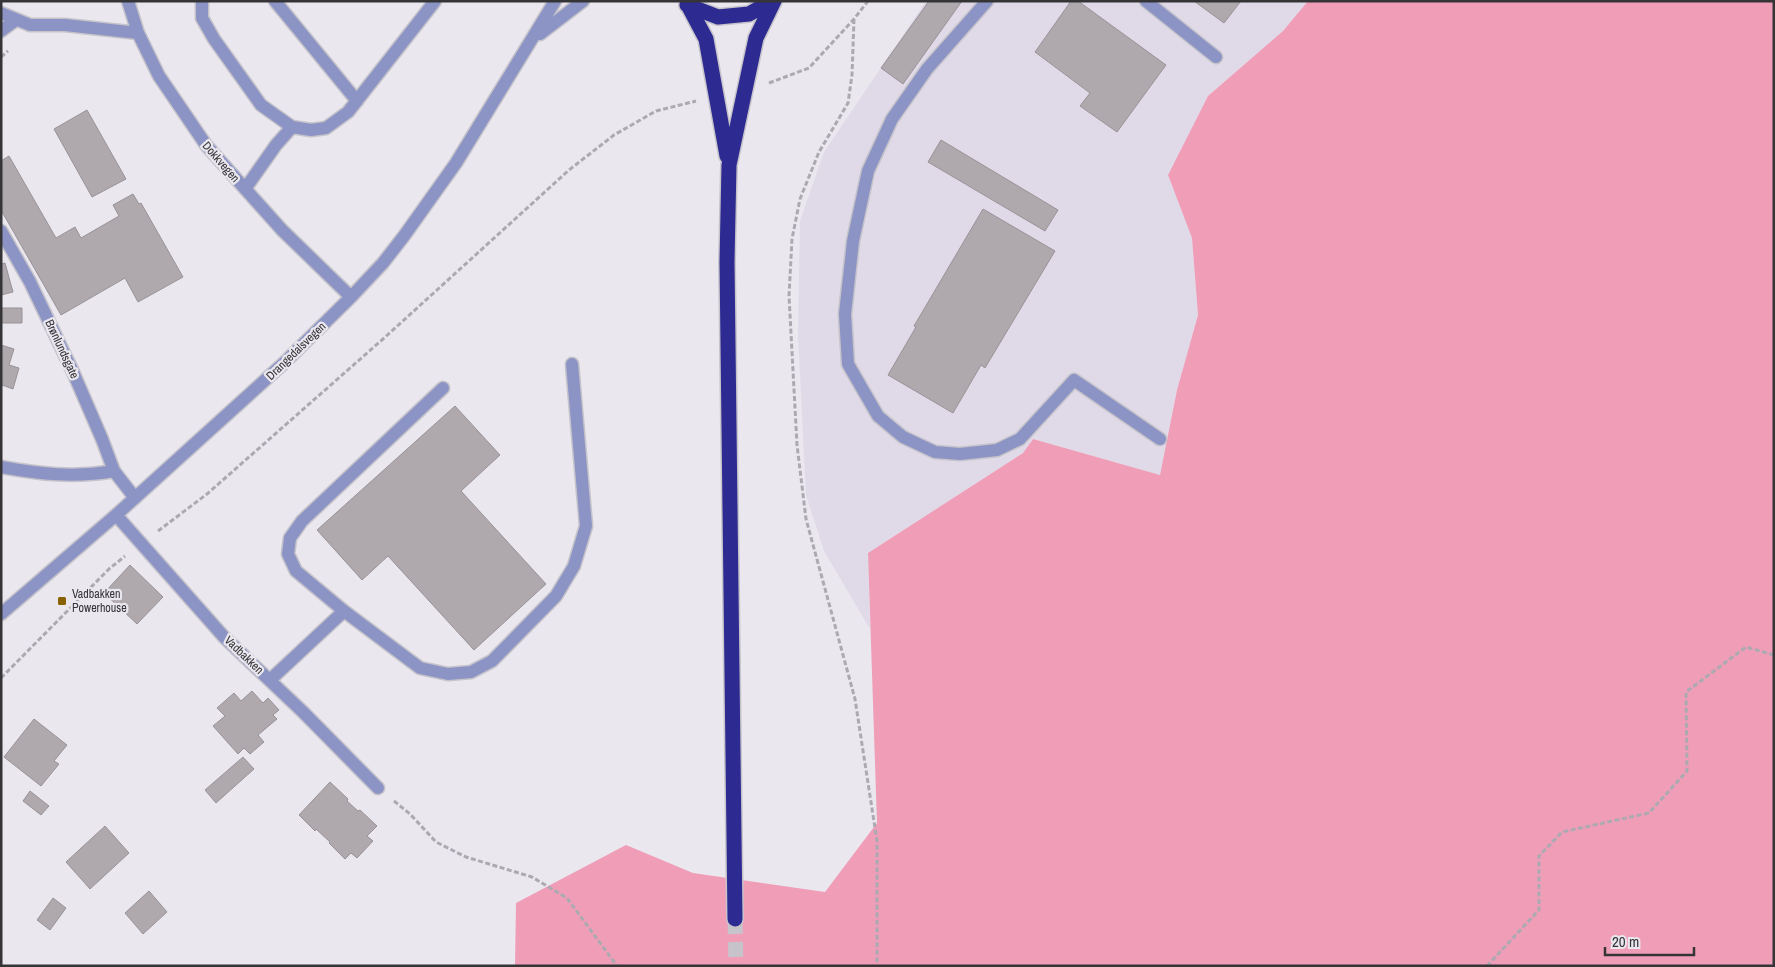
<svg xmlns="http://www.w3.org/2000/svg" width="1775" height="967" viewBox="0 0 1775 967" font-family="'Archivo Narrow',sans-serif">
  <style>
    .built { fill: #e0dae8 }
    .forest { fill: #f09db8 }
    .building { fill: #afa9ae; stroke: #999398 }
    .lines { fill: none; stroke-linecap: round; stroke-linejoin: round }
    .highway-tunnel { stroke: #c6c3ca; stroke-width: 15; stroke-dasharray: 15 8; stroke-linecap: butt }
    .minor-casing { stroke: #c6c3ca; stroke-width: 15 }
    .highway-casing { stroke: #c6c3ca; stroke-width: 18 }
    .path { stroke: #acaab0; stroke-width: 3; stroke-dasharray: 5 2.5; stroke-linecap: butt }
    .minor { stroke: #8b94c5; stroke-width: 12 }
    .highway { stroke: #2d2a91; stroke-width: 15 }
    .poi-dot { fill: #896301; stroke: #eae7ef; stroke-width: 2 }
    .labels { text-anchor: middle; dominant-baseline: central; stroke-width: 4.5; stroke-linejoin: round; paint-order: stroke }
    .street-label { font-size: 12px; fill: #353437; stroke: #eae7ef }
    .poi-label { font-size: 12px; fill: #353437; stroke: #eae7ef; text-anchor: start }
  </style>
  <rect width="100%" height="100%" fill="#eae7ef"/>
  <path class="built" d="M 926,1 L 1308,1 L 1283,31 L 1208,96 L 1168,175 L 1192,238 L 1198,315 L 1177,390 L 1160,475 L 1033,439 L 1023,453 L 868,553 L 870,629 L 824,551 L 806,495 L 798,334 L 800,221 L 824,152 Z"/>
  <path class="forest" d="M 1308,1 L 1774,1 L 1774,966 L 515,966 L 516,903 L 626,845 L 693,873 L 825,892 L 877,823 L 868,553 L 1023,453 L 1033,439 L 1160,475 L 1177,390 L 1198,315 L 1192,238 L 1168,175 L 1208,96 L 1283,31 Z"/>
  <path class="building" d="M 929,1 L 962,1 L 903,84 L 881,68 Z
    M 1071,1 L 1078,1 L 1166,65 L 1117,132 L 1080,106 L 1090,93 L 1035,52 Z
    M 1194,1 L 1241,1 L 1224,23 Z
    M 87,110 L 126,179 L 92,197 L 54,129 Z
    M 941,140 L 1058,210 L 1045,231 L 928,162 Z
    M 9,156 L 56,238 L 75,227 L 81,238 L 119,216 L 113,205 L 133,194 L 139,204 L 141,203 L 183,277 L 138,302 L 125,278 L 61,315 L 1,210 L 1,161 Z
    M 983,209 L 1055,251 L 985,368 L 981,365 L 953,413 L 888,375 L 916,327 L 914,326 Z
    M 5,263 L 13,292 L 1,295 L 1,264 Z
    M 1,308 L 22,308 L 22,323 L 1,323 Z
    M 1,345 L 14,349 L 9,365 L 19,368 L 13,389 L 2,385 L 1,389 Z
    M 455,406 L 500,455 L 461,491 L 546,584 L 474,650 L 388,556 L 362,580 L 317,530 Z
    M 130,565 L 163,597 L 137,624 L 104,593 Z
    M 252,691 L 263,703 L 268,698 L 279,710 L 273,715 L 277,719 L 258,735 L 264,742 L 250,754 L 244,748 L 238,754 L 213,726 L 225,716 L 217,708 L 234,693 L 241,701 Z
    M 34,719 L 67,745 L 54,761 L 59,764 L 41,786 L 4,757 Z
    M 243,757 L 254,769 L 216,803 L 205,790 Z
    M 330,782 L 348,799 L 347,801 L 358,811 L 360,810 L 377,826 L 367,836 L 373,841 L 357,858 L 351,853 L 345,859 L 329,843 L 330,842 L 316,829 L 315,831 L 299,815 Z
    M 30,791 L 49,806 L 41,815 L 23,801 Z
    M 105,826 L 129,853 L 90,889 L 66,862 Z
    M 149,891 L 167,912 L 143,934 L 125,913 Z
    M 53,898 L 66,908 L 50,930 L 37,920 Z"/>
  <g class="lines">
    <path class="highway-tunnel" d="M 735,919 L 736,966"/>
    <g class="minor-casing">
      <path id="minor" d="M 128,1 L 138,33 L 159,76 L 206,145 L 282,230 L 351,297
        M 202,1 L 202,18 L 214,39 L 261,105 L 292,127 L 311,130 L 326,128 L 348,112 L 435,1
        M 275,1 L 357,101
        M 987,1 L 927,69 L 892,119 L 868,171 L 853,241 L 845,314 L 848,364 L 878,416 L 903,437 L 935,452 L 960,454 L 997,450 L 1020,439 L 1074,380 L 1160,439
        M 1146,1 L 1216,57
        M 1,13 L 30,25 L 65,25 L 138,33
        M 1,31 L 16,20
        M 540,34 L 583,1
        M 245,189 L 276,145 L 292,127
        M 1,231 L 30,282 L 73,372 L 102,439 L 114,471 L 135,498
        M 443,388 L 302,521 L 290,538 L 288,554 L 296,571 L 344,611 L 420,668 L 448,674 L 471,672 L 492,661 L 556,596 L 574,566 L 586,526 L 572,364
        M 1,467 C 40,474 74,478 114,471
        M 116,515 L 224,637 L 303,712 L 378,788
        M 1,614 L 116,515 L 284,363 L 351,297 L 383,263 L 404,236 L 456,163 L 555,1
        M 270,680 L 344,611"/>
    </g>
    <g class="highway-casing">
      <path id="highway" d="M 687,5 L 718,17 L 749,14 L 772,1
        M 689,7 L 706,39 L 727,156
        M 735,919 L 727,262 L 729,165 L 756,38 L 774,1"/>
    </g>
    <path class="path" d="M 854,19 L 852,75 L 848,103 L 819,152 L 800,199 L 792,239 L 789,296 L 797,445 L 806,519 L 855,699 L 877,841 L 877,966
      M 1,57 L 8,51
      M 769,83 L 809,68 L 854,19 L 868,1
      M 158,531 L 207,494 L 383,339 L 569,170 L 614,135 L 656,111 L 696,101
      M 1,678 L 109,569 L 125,556
      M 394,801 L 410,814 L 436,842 L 466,857 L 532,877 L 567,898 L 617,966
      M 1487,966 L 1539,910 L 1539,856 L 1562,832 L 1649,813 L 1687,771 L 1686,692 L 1746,647 L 1774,655"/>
    <use href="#minor" class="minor"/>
    <use href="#highway" class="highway"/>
  </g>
  <rect class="poi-dot" x="57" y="596" width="10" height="10" rx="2.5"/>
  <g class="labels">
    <g class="street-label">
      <text transform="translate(221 162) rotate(49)">Dokkvegen</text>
      <text transform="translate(62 349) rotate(65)">Brønlundsgate</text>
      <text transform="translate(296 351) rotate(-44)">Drangedalsvegen</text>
      <text transform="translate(244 655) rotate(44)">Vadbakken</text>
    </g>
    <g class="poi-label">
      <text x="72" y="594">Vadbakken<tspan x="72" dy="14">Powerhouse</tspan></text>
    </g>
  </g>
  <rect width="1775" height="967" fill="none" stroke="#353437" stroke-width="5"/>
  <path d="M1605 947v8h89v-8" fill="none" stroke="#353437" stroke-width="2.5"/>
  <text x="1612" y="947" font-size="15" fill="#353437" stroke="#eae7ef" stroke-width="4" paint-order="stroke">20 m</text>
</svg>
